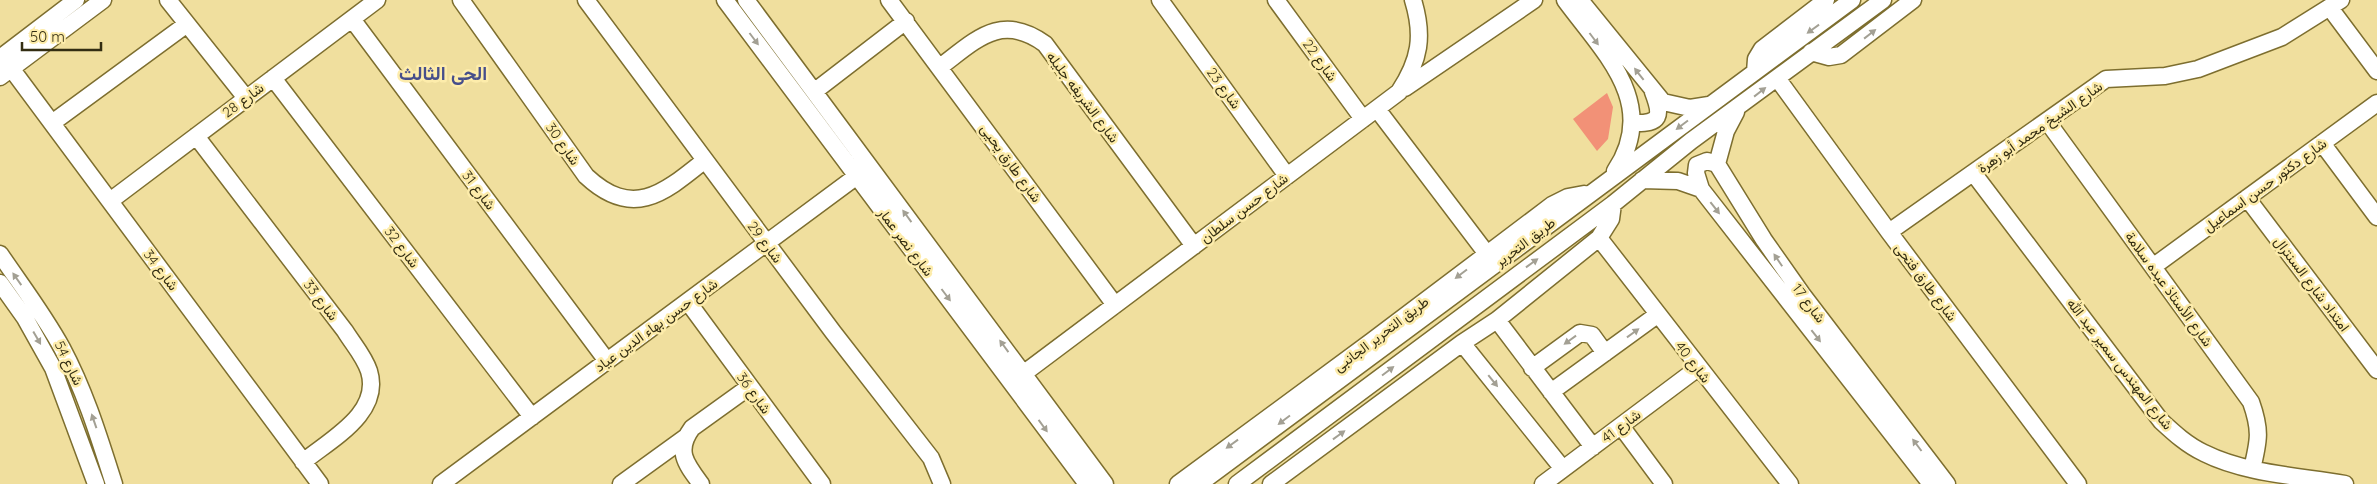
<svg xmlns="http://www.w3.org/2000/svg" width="2377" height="484" viewBox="0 0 2377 484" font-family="Quicksand,Vazirmatn,sans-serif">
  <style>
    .green { fill: #f29177 }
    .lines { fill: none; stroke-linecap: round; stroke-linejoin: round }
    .minor-casing { stroke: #7d6e2f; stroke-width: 19 }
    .minor { stroke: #fff; stroke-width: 16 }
    .oneway { fill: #a3a094 }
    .labels { text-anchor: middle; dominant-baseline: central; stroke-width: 5; stroke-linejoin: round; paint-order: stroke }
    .street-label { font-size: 14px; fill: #332d12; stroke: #fdecab }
    .district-label { font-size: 19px; font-weight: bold; fill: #464e8b; stroke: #fdecab }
  </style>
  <rect width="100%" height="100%" fill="#f0df9e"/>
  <path class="green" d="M 1607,93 L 1613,107 L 1608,139 L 1597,151 L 1573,119 Z"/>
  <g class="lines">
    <g class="minor-casing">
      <path id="minor" d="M 168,0 L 246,98
        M 461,0 L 586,176 C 633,220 664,193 705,160
        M 586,0 L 833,332 L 931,458 L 942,484
        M 725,0 L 1087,484
        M 746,0 L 1105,484
        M 889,0 L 1115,305
        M 1160,0 L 1287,176
        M 1276,0 L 1363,119
        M 1565,0 C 1604,53 1660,104 1615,171
        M 1580,0 L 1663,102 L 1690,108 L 1709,105
        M 2330,8 L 2377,71
        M 352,19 L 607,361
        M 1811,52 L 1829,57 L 1841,55 L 1913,0
        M 2,56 L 320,484
        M 0,58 L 76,0
        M 940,67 C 976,40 1001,12 1045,44 L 1194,246
        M 1755,72 L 1756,59 L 1762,49 L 1826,0
        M 0,77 L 103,0
        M 273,78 L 532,417
        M 1777,78 L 1889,232 L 2078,484
        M 1405,88 L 1534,0
        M 815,91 L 906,21
        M 1377,109 L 1487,254
        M 1736,112 L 1726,131 L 1717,164 L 1764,240 L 1802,294 L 1947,484
        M 2047,121 L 2251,402 C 2261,430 2259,440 2252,469
        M 52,123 L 187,24
        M 1633,123 C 1661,124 1662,116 1653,92
        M 196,136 L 345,331 C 353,344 364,356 369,371 C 382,413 331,439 303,462
        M 2322,143 L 2377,217
        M 1974,174 L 2161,421 C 2174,433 2187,445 2204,453 C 2246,474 2299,476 2345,484
        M 1642,180 L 1678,181 L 1701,189 L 1931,484
        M 1701,189 L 1696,173 L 1697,165 L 1707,161 L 1717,164
        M 2247,198 L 2377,370
        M 110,201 L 377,0
        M 1889,232 L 2106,79 L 2165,76 L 2198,69 L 2282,37 L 2341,0
        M 1599,238 L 1790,484
        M 0,254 C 21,285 44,315 62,348 C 85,391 99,437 114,484
        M 2154,266 L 2377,103
        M 0,283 L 25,318 L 53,368 L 96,484
        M 688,302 L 822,484
        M 1497,320 L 1593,447
        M 1462,343 L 1563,469
        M 1532,368 L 1580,333 L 1592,335 L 1605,353
        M 1015,380 L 1399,92 C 1420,60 1424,36 1413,0
        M 1551,392 L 1657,315
        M 1621,426 L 1664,484
        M 441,484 L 865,170
        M 621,484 L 686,437
        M 701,484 C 686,464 675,451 692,428 L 749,387
        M 1178,484 L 1372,341 L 1552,205 L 1568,197 L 1584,194
        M 1199,484 L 1852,0
        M 1237,484 L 1613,204 L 1691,141 L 1883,0
        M 1271,484 L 1462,343 L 1497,320 L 1599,238 L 1611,219 L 1613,204
        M 1543,484 L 1698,368"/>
    </g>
    <use href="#minor" class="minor"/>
  </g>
  <defs><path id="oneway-solid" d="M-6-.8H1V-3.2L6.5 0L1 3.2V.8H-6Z" transform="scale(1.25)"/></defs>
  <g class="oneway">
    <use href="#oneway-solid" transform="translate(1813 29) rotate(144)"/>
    <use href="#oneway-solid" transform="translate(1870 34) rotate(-38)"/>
    <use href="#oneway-solid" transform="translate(754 39) rotate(53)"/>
    <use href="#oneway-solid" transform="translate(1594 39) rotate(53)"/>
    <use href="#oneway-solid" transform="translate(1639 74) rotate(-128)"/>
    <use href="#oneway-solid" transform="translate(1760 92) rotate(-38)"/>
    <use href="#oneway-solid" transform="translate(1682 125) rotate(143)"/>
    <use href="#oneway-solid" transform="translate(1715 208) rotate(52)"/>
    <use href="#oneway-solid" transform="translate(907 216) rotate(-126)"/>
    <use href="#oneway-solid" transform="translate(1778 260) rotate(-124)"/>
    <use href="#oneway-solid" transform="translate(1532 263) rotate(-36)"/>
    <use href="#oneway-solid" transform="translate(1461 274) rotate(143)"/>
    <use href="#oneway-solid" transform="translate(17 279) rotate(-125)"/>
    <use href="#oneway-solid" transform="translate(946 295) rotate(53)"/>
    <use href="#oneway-solid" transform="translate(1633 333) rotate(-36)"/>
    <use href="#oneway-solid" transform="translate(1816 336) rotate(52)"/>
    <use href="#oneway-solid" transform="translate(37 338) rotate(60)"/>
    <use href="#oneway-solid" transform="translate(1570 340) rotate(144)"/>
    <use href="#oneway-solid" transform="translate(1004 346) rotate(-126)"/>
    <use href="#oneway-solid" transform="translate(1388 371) rotate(-37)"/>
    <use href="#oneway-solid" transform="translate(1493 381) rotate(51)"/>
    <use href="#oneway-solid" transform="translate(1284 420) rotate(143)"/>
    <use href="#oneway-solid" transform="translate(94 421) rotate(-109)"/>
    <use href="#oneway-solid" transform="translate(1043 426) rotate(54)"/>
    <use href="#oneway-solid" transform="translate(1339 435) rotate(-36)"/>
    <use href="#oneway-solid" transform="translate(1232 444) rotate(144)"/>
    <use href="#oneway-solid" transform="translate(1917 445) rotate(-127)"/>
  </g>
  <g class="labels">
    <g class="street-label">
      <text transform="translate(1320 60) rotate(54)">شارع 22</text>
      <text transform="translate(1224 88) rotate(54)">شارع 23</text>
      <text transform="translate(1083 97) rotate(53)">شارع الشريفه جليله</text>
      <text transform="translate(243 100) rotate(-37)">شارع 28</text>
      <text transform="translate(2040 127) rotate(-35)">شارع الشيخ محمد أبو زهرة</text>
      <text transform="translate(563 144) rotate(55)">شارع 30</text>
      <text transform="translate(1011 163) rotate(54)">شارع طارق يحيى</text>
      <text transform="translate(2265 185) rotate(-36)">شارع دكتور حسن اسماعيل</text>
      <text transform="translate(479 190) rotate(53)">شارع 31</text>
      <text transform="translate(1244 208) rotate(-37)">شارع حسن سلطان</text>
      <text transform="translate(765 242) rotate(53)">شارع 29</text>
      <text transform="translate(906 242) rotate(53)">شارع نصر عمار</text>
      <text transform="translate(1525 242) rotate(-37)">طريق التحرير</text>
      <text transform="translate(402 247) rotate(53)">شارع 32</text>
      <text transform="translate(161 270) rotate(53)">شارع 34</text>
      <text transform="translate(1926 282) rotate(53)">شارع طارق فتحى</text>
      <text transform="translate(2312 284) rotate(53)">امتداد شارع السنترال</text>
      <text transform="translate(2169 289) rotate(54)">شارع الأستاذ عبده سلامة</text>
      <text transform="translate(321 300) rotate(53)">شارع 33</text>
      <text transform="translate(1809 303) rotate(53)">شارع 17</text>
      <text transform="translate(656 325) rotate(-36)">شارع حسن بهاء الدين عياد</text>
      <text transform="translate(1381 334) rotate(-37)">طريق التحرير الجانبى</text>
      <text transform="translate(1693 362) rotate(52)">شارع 40</text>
      <text transform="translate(69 363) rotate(64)">شارع 54</text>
      <text transform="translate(2120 364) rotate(52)">شارع المهندس سمير عبد الله</text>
      <text transform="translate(754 393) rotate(54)">شارع 36</text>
      <text transform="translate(1621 426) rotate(-37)">شارع 41</text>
    </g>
    <g class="district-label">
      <text x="443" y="73">الحى الثالث</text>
    </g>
  </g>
  <path d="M22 42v8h79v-8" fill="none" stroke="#332d12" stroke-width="2.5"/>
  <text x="30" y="42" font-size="15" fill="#332d12" stroke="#fdecab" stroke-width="4" paint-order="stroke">50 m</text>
</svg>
